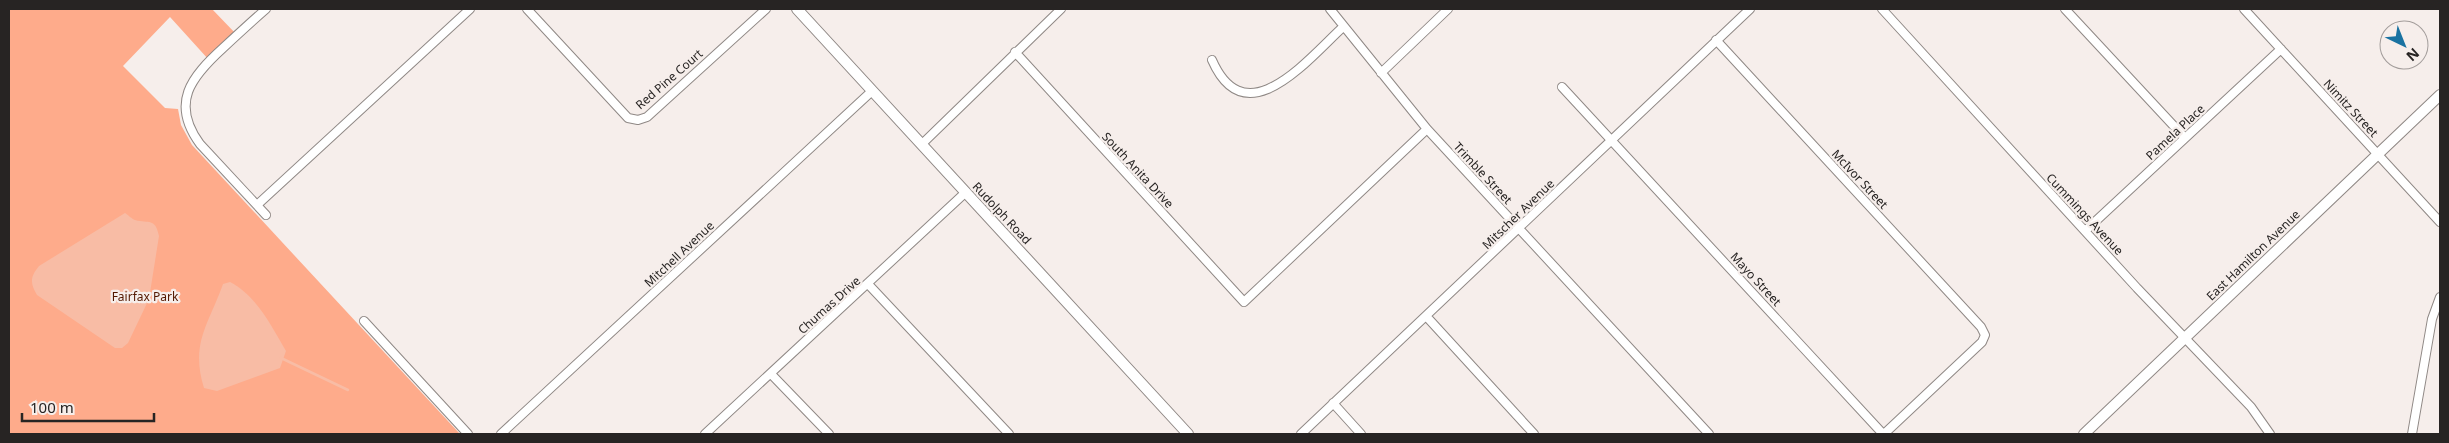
<svg xmlns="http://www.w3.org/2000/svg" width="2449" height="443" viewBox="0 0 2449 443" font-family="'Noto Sans',sans-serif">
  <style>
    .green { fill: #feab8b }
    .water { fill: #f8bca5 }
    .lines { fill: none; stroke-linecap: round; stroke-linejoin: round }
    .stream { stroke: #f8bca5; stroke-width: 2.5 }
    .street-casing { stroke: #8f8885; stroke-width: 10 }
    .secondary-casing { stroke: #8f8885; stroke-width: 12 }
    .street { stroke: #fff; stroke-width: 8 }
    .secondary { stroke: #fff; stroke-width: 10 }
    .labels { text-anchor: middle; dominant-baseline: central; stroke-width: 4.5; stroke-linejoin: round; paint-order: stroke }
    .street-label { font-size: 12px; fill: #272423; stroke: #f6eeeb }
    .park-label { font-size: 12px; fill: #531800; stroke: #f6eeeb }
  </style>
  <rect width="100%" height="100%" fill="#f6eeeb"/>
  <path class="green" d="M 9,9 L 212,9 L 237,35 L 209,60 L 170,17 L 123,66 L 165,108 L 178,109 L 181,125 L 192,145 L 460,434 L 9,434 Z"/>
  <path class="water" d="M 125,213 C 128,215 132,219 135,220 C 149,224 155,217 159,236 L 149,299 L 128,343 L 122,348 L 115,348 L 37,295 C 30,283 30,277 39,266 Z
    M 230,282 C 256,295 272,327 286,351 L 280,368 L 217,391 L 204,388 C 190,343 209,324 223,284 Z"/>
  <g class="lines">
    <path class="stream" d="M 281,358 L 348,390"/>
    <g class="street-casing">
      <path id="street" d="M 266,9 C 251,22 237,35 223,48 C 191,77 170,103 200,144 L 266,215
        M 527,9 L 628,118 L 638,120 L 647,117 L 766,9
        M 1330,9 L 1427,129 L 1709,434
        M 1882,9 L 2137,288 L 2251,407 L 2270,434
        M 2065,9 L 2185,138
        M 2244,9 L 2440,222
        M 1716,40 L 1981,327 L 1985,335 L 1982,342 L 1884,434
        M 1015,52 L 1244,302 L 1427,129
        M 1212,60 C 1246,137 1308,59 1343,27
        M 1381,73 L 1448,9
        M 1562,87 L 1883,434
        M 922,144 L 1061,9
        M 257,205 L 470,9
        M 2085,231 L 2281,49
        M 868,284 L 1009,434
        M 1426,316 L 1534,434
        M 364,321 L 468,434
        M 771,374 L 829,434
        M 1333,403 L 1361,434
        M 501,434 L 872,91
        M 705,434 L 966,192
        M 1301,434 L 1750,9
        M 2412,434 L 2432,319 L 2440,297"/>
    </g>
    <g class="secondary-casing">
      <path id="secondary" d="M 797,9 L 1188,434
        M 2084,434 L 2440,95"/>
    </g>
    <use href="#street" class="street"/>
    <use href="#secondary" class="secondary"/>
  </g>
  <g class="labels">
    <g class="street-label">
      <text transform="translate(669 79) rotate(-41)">Red Pine Court</text>
      <text transform="translate(2351 108) rotate(47)">Nimitz Street</text>
      <text transform="translate(2175 132) rotate(-43)">Pamela Place</text>
      <text transform="translate(1138 170) rotate(47)">South Anita Drive</text>
      <text transform="translate(1483 173) rotate(47)">Trimble Street</text>
      <text transform="translate(1860 179) rotate(47)">McIvor Street</text>
      <text transform="translate(1002 213) rotate(47)">Rudolph Road</text>
      <text transform="translate(1518 214) rotate(-44)">Mitscher Avenue</text>
      <text transform="translate(2085 214) rotate(47)">Cummings Avenue</text>
      <text transform="translate(679 254) rotate(-43)">Mitchell Avenue</text>
      <text transform="translate(2253 255) rotate(-44)">East Hamilton Avenue</text>
      <text transform="translate(1756 279) rotate(47)">Mayo Street</text>
      <text transform="translate(829 305) rotate(-42)">Chumas Drive</text>
    </g>
    <g class="park-label">
      <text x="145" y="296">Fairfax Park</text>
    </g>
  </g>
  <rect width="2449" height="443" fill="none" stroke="#272423" stroke-width="20"/>
  <g transform="translate(2404 45) rotate(137)"><circle r="24" fill="#f6eeeb" stroke="#a39d9b"/>
  <path d="M0-4L9 19L0 12L-9 19Z" fill="#1972a1"/>
  <text y="-8" font-size="14" font-weight="bold" text-anchor="middle" fill="#272423">N</text>
  </g>
  <path d="M22 413v8h132v-8" fill="none" stroke="#272423" stroke-width="2.5"/>
  <text x="30" y="413" font-size="15" fill="#272423" stroke="#f6eeeb" stroke-width="4" paint-order="stroke">100 m</text>
</svg>
